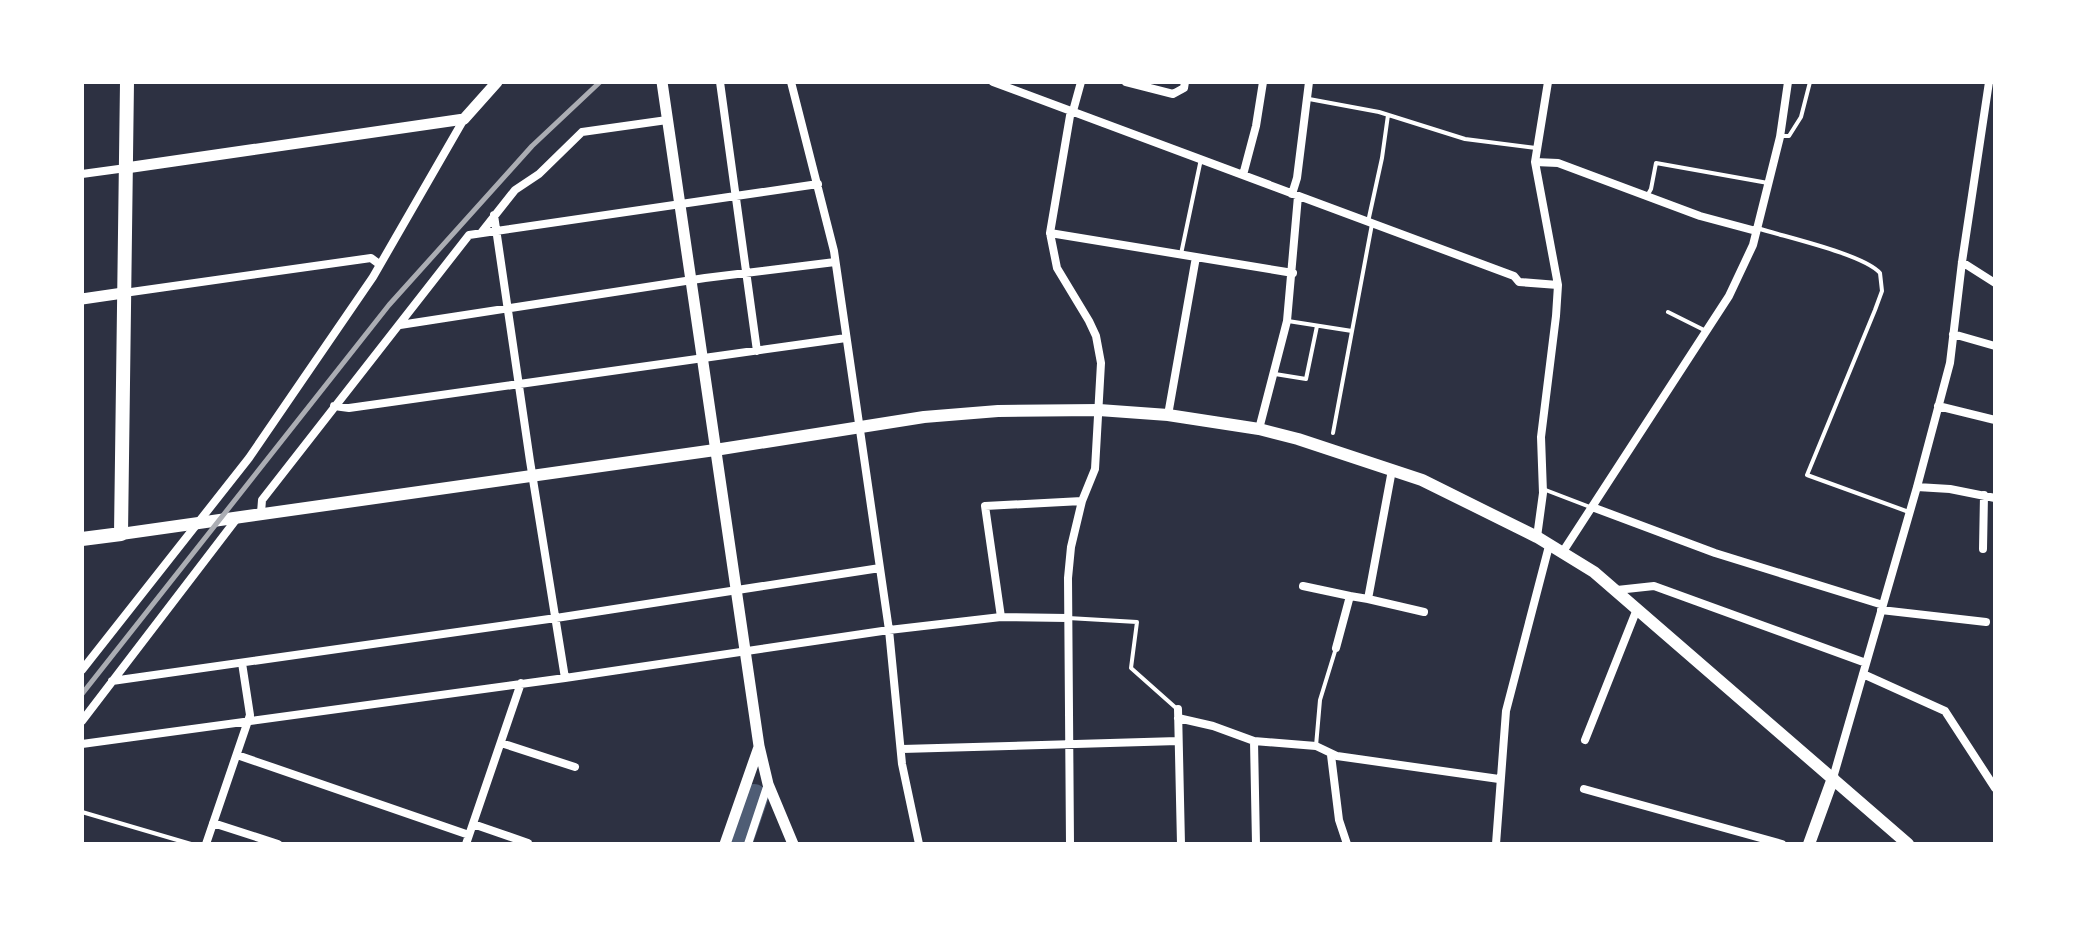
<svg xmlns="http://www.w3.org/2000/svg" width="2077" height="926" viewBox="0 0 2077 926" font-family="Ubuntu,sans-serif">
  <style>
    .lines { fill: none; stroke-linecap: round; stroke-linejoin: round }
    .river { stroke: #4f5d75; stroke-width: 28 }
    .service { stroke: #fff; stroke-width: 4 }
    .minor { stroke: #fff; stroke-width: 8 }
    .tertiary { stroke: #fff; stroke-width: 11 }
    .secondary { stroke: #fff; stroke-width: 12 }
    .primary { stroke: #fff; stroke-width: 14 }
    .rail { stroke: #abadb3; stroke-width: 5 }
  </style>
  <rect width="100%" height="100%" fill="#2d3142"/>
  <g class="lines">
    <path class="river" d="M 738,844 L 754,798"/>
    <path class="service" d="M 1309,99 L 1379,112 L 1465,139 L 1536,148
      M 1782,136 L 1789,136 L 1801,117 L 1810,82
      M 1647,196 L 1651,189 L 1656,163 L 1768,183
      M 1368,222 L 1382,158 L 1388,115
      M 1757,228 C 1785,237 1863,254 1880,273 L 1882,291 L 1875,310 L 1807,475 L 1909,512
      M 1181,254 L 1201,159
      M 1668,312 L 1704,330
      M 1288,321 L 1352,331
      M 1275,374 L 1306,379 L 1317,326
      M 1333,433 L 1372,224
      M 1543,489 L 1590,507
      M 1068,618 L 1137,622 L 1131,668 L 1176,708
      M 1316,746 L 1320,700 L 1336,648
      M 82,812 L 191,844"/>
    <path class="minor" d="M 720,82 L 757,351
      M 791,82 L 834,251 L 889,630 L 902,764 L 919,844
      M 993,82 L 1514,276 L 1519,282 L 1558,285
      M 1126,82 L 1173,94 L 1184,88 L 1185,82
      M 1073,111 L 1081,82
      M 1535,162 L 1558,163 L 1700,216 L 1756,231
      M 82,174 L 126,168
      M 1243,175 L 1256,126 L 1263,82
      M 1292,194 L 1297,178 L 1309,82
      M 494,215 L 530,461 L 565,678
      M 481,233 L 515,190 L 539,174 L 582,132 L 667,120
      M 1050,233 L 1196,257
      M 1962,262 L 1995,283
      M 124,293 L 371,258 L 379,264
      M 400,325 L 705,278 L 835,262
      M 1953,334 L 1995,346
      M 334,406 L 349,408 L 846,338
      M 1938,406 L 1995,420
      M 1168,415 L 1196,257 L 1293,273
      M 1259,429 L 1287,321 L 1298,196
      M 1917,487 L 1950,489 L 1995,498
      M 1592,507 L 1715,553 L 1883,605
      M 261,513 L 262,500 L 469,235 L 818,184
      M 1537,537 L 1543,493 L 1541,437 L 1556,316 L 1558,285 L 1535,162 L 1548,82
      M 1983,549 L 1984,495
      M 1562,553 L 1729,296 L 1753,245 L 1780,137 L 1788,82
      M 1303,586 L 1350,596
      M 1617,590 L 1654,586 L 1866,663
      M 1368,599 L 1424,612
      M 1881,610 L 1986,622
      M 1001,617 L 985,506 L 1082,501
      M 1336,648 L 1350,596 L 1368,599 L 1392,470
      M 82,670 L 249,458 L 373,277 L 464,119
      M 1863,674 L 1945,711 L 1995,788
      M 112,681 L 556,618 L 880,568
      M 1178,709 L 1181,844
      M 1178,718 L 1213,726 L 1254,741 L 1316,746 L 1337,756 L 1499,779
      M 82,721 L 238,517
      M 1585,740 L 1637,609
      M 1254,741 L 1256,844
      M 501,743 L 575,767
      M 82,744 L 565,678 L 889,630 L 1001,617 L 1067,618
      M 902,749 L 1178,741
      M 237,755 L 469,835
      M 1331,755 L 1339,820 L 1347,844
      M 1833,778 L 1917,487 L 1950,363 L 1962,262 L 1989,82
      M 1584,789 L 1782,844
      M 213,823 L 278,844
      M 473,824 L 528,843
      M 206,844 L 250,715 L 242,663
      M 466,844 L 521,683
      M 748,844 L 768,784
      M 1070,844 L 1068,578 L 1071,547 L 1082,501 L 1095,469 L 1101,363 L 1096,336 L 1089,321 L 1057,268 L 1050,233 L 1071,110
      M 1496,844 L 1506,711 L 1549,546"/>
    <path class="tertiary" d="M 662,82 L 759,746 L 768,784 L 793,844
      M 126,168 L 464,119 L 497,82
      M 82,299 L 123,293
      M 725,844 L 759,747"/>
    <path class="secondary" d="M 121,534 L 715,450 L 924,417 L 998,411 L 1099,410 L 1168,415 L 1259,429 L 1298,439 L 1422,480 L 1537,537 L 1594,572 L 1908,844
      M 1809,844 L 1833,778"/>
    <path class="primary" d="M 82,539 L 121,534 L 127,82"/>
    <path class="rail" d="M 82,694 L 389,305 L 532,146 L 600,82"/>
  </g>
  <rect width="2077" height="926" fill="none" stroke="#ffffff" stroke-width="168"/>
</svg>
